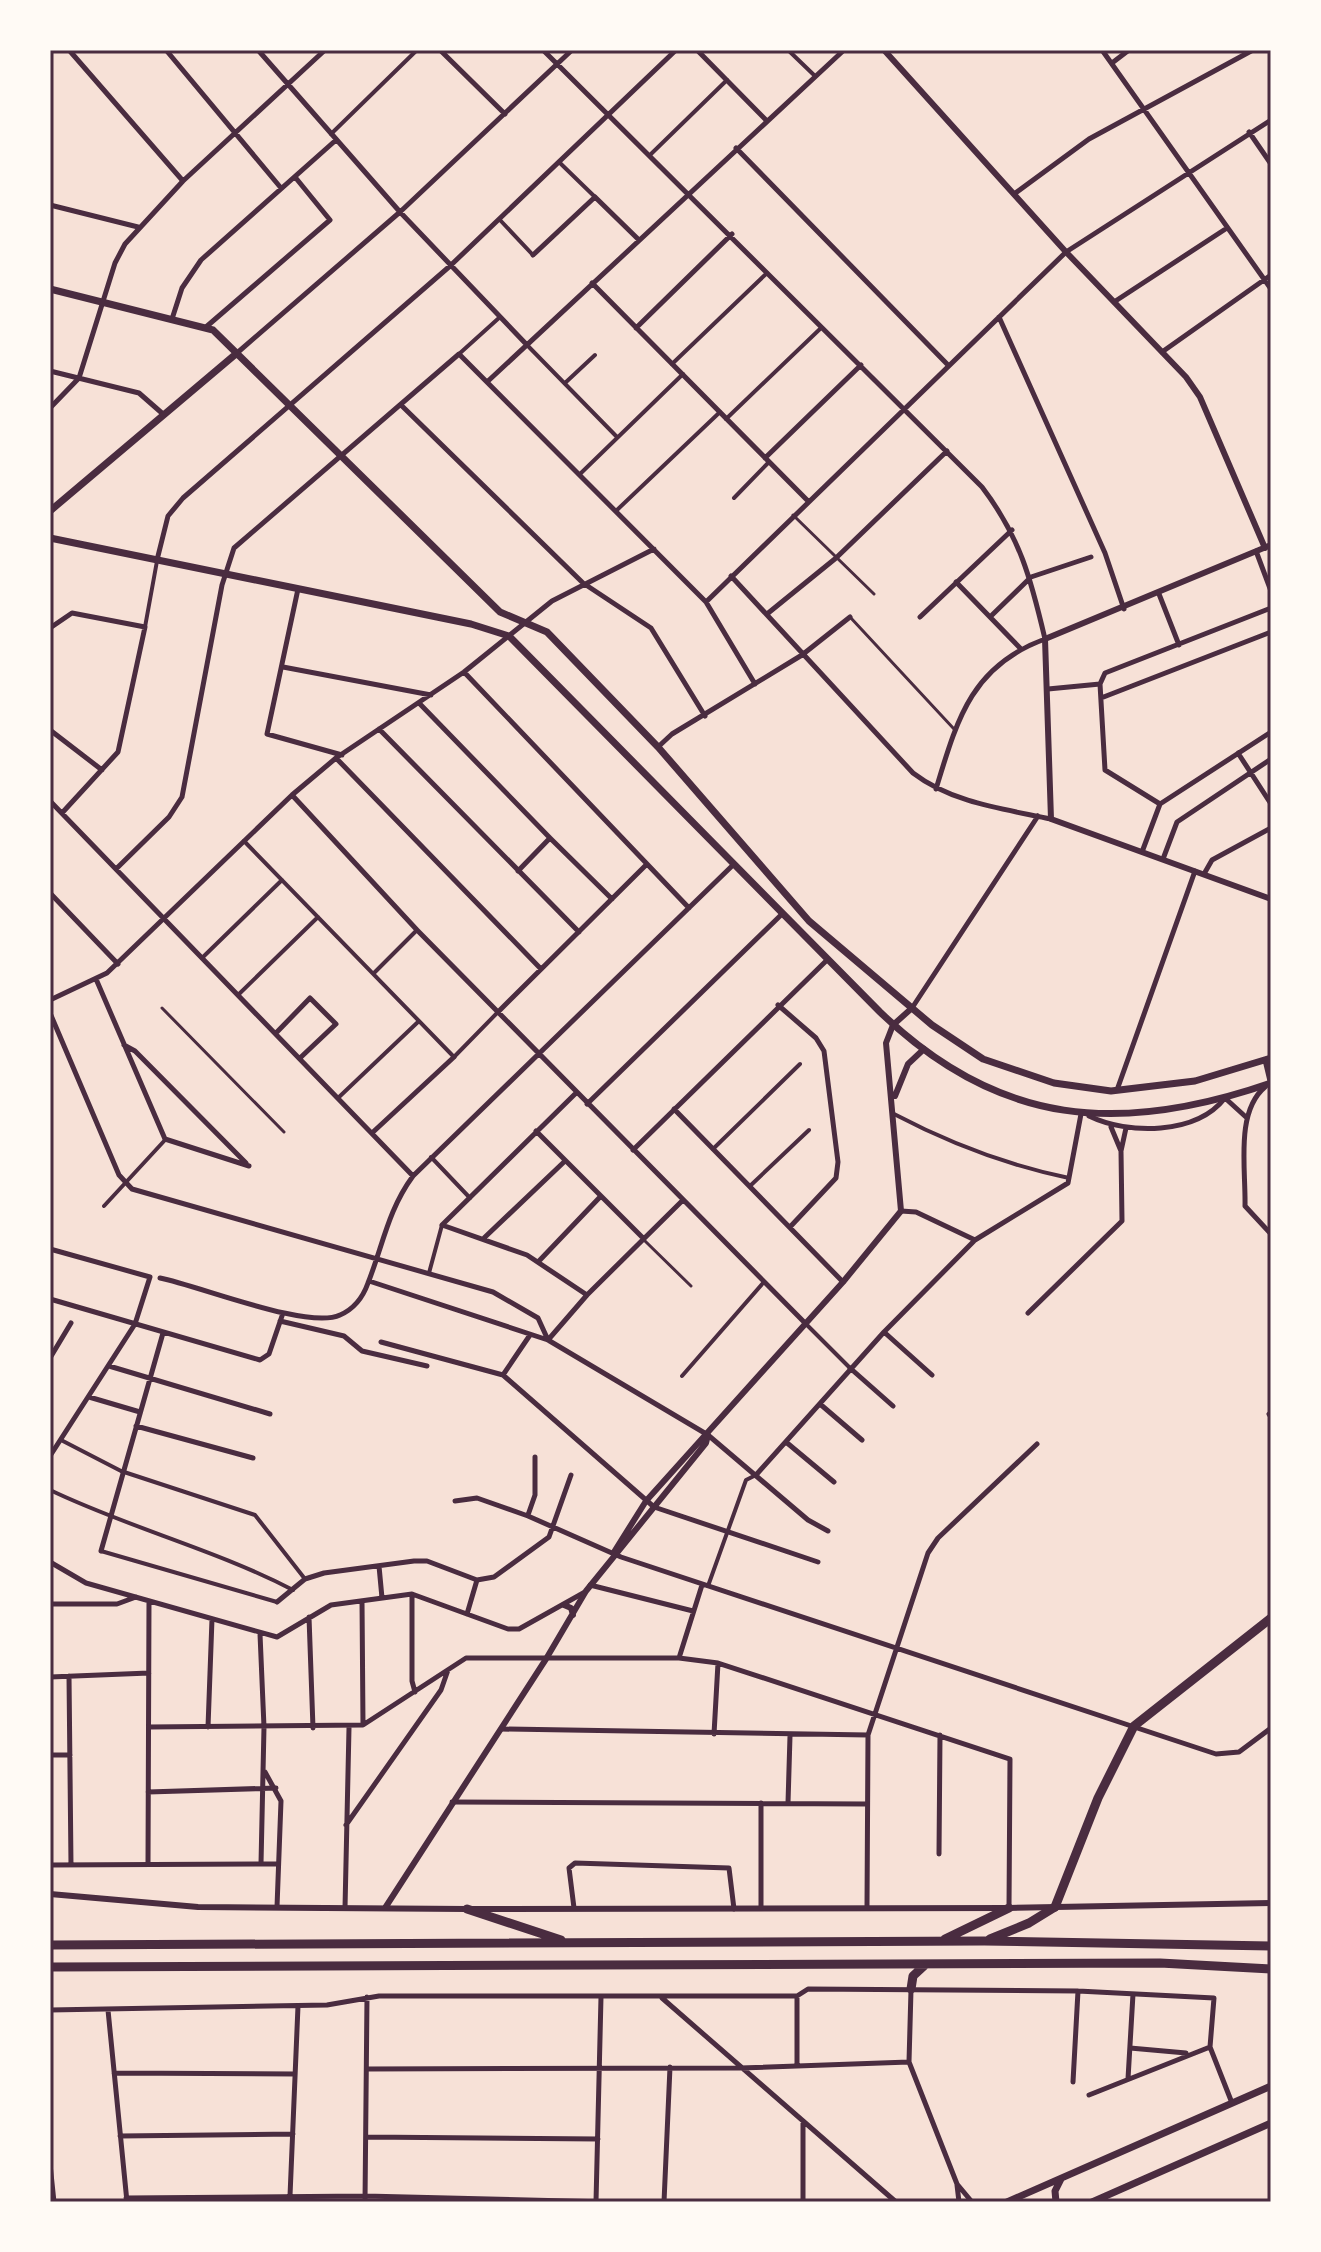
<svg xmlns="http://www.w3.org/2000/svg" width="1321" height="2252" viewBox="0 0 1321 2252" font-family="Ubuntu,sans-serif">
  <style>
    .lines { fill: none; stroke-linecap: round; stroke-linejoin: round }
    .service { stroke: #4a2c40; stroke-width: 3 }
    .pedestrian { stroke: #4a2c40; stroke-width: 4 }
    .minor { stroke: #4a2c40; stroke-width: 5 }
    .tertiary { stroke: #4a2c40; stroke-width: 6 }
    .secondary { stroke: #4a2c40; stroke-width: 7 }
    .trunk { stroke: #4a2c40; stroke-width: 9 }
    .motorway { stroke: #4a2c40; stroke-width: 9 }
    .neatline { fill: none; stroke: #4a2c40; stroke-width: 3 }
  </style>
  <rect width="100%" height="100%" fill="#f7e1d7"/>
  <g class="lines">
    <path class="service" d="M 793,515 L 874,594
      M 850,617 L 954,729
      M 162,1008 L 284,1132
      M 645,1241 L 691,1286"/>
    <path class="pedestrian" d="M 788,50 L 815,76
      M 331,134 L 417,50
      M 651,154 L 727,80
      M 560,163 L 595,197
      M 500,220 L 533,255
      M 527,345 L 617,437
      M 459,354 L 500,317
      M 672,364 L 767,273
      M 565,383 L 595,355
      M 726,419 L 821,328
      M 580,474 L 683,374
      M 734,498 L 769,462
      M 617,510 L 720,412
      M 145,627 L 157,561
      M 244,841 L 454,1057 L 498,1012
      M 202,958 L 282,880
      M 374,973 L 417,930
      M 238,995 L 318,917
      M 338,1098 L 419,1021
      M 894,1114 C 951,1144 1006,1165 1069,1178
      M 713,1149 L 800,1064
      M 431,1157 L 470,1198
      M 750,1186 L 809,1130
      M 104,1206 L 165,1140
      M 429,1273 L 442,1225
      M 806,1324 L 850,1368
      M 682,1376 L 763,1283
      M 61,1440 L 121,1471 L 255,1515 L 305,1579
      M 50,1490 C 129,1528 214,1549 293,1590
      M 101,1551 L 277,1602
      M 708,1586 L 746,1480 L 756,1475"/>
    <path class="minor" d="M 69,50 L 183,181
      M 166,50 L 281,188
      M 258,50 L 400,212 L 527,345
      M 440,50 L 505,114
      M 543,50 L 982,487 C 1020,537 1031,579 1045,639 C 971,666 957,720 936,789
      M 697,50 L 766,120
      M 1102,50 L 1271,289
      M 1112,63 L 1129,50
      M 1249,132 L 1271,164
      M 736,148 L 948,365
      M 1014,194 L 1089,139 L 1253,50
      M 50,205 L 138,227
      M 533,255 L 595,197 L 639,240
      M 592,283 L 808,501
      M 1114,302 L 1227,228
      M 999,317 L 1105,553 L 1124,609
      M 172,319 L 182,288 L 201,260 L 336,140
      M 206,327 L 330,220 L 295,177
      M 636,328 L 732,234
      M 1162,352 L 1271,275
      M 237,353 L 400,212 L 572,50
      M 50,371 L 139,393 L 163,414
      M 487,382 L 844,50
      M 402,406 L 583,583 L 651,628 L 705,716
      M 50,408 L 79,378 L 115,263 L 125,244 L 183,181 L 325,50
      M 765,458 L 861,365
      M 1256,551 L 1271,591
      M 157,560 L 168,516 L 183,498 L 450,266 L 676,50
      M 731,576 L 913,773 C 952,803 1004,809 1051,819
      M 956,582 L 1020,648
      M 298,589 L 267,734 L 342,755
      M 1159,594 L 1179,645
      M 706,602 L 1066,252 L 1271,120
      M 1271,608 L 1105,673 L 1100,684 L 1105,770 L 1160,804 L 1271,732
      M 767,614 L 836,558 L 947,451
      M 920,617 L 1012,530
      M 990,617 L 1031,577 L 1091,557
      M 50,628 L 72,613 L 145,627 L 118,752 L 62,813
      M 283,667 L 431,695
      M 464,672 L 689,908
      M 1048,689 L 1100,684
      M 1101,698 L 1271,632
      M 419,703 L 550,838
      M 379,729 L 579,932
      M 50,730 L 102,770
      M 658,747 L 672,734 L 802,655 L 850,617
      M 1238,753 L 1271,804
      M 336,758 L 541,969
      M 292,795 L 417,930 L 806,1324
      M 50,801 L 413,1176
      M 1142,852 L 1160,804
      M 1163,859 L 1177,822 L 1271,759
      M 116,869 L 169,817 L 182,797 L 222,585 L 234,548 L 459,354 L 706,602 L 755,684
      M 518,871 L 550,838 L 612,899
      M 1204,874 L 1212,860 L 1271,828
      M 50,893 L 118,964
      M 96,979 L 165,1139 L 249,1166
      M 50,1000 L 107,973 L 292,795 L 336,758 L 464,672 L 552,601 L 654,549
      M 778,1005 L 816,1038 L 824,1051 L 838,1162 L 836,1178 L 790,1227
      M 912,1008 L 1038,816
      M 498,1012 L 647,864
      M 50,1013 L 119,1175 L 132,1189 L 493,1292 L 538,1318 L 548,1340
      M 276,1033 L 310,998 L 336,1024 L 300,1058
      M 124,1045 L 135,1051 L 246,1163
      M 1265,1087 C 1235,1112 1246,1170 1245,1206 L 1271,1234
      M 1117,1090 L 1195,871
      M 576,1093 L 442,1225 L 527,1255 L 587,1295
      M 587,1104 L 781,915
      M 674,1109 L 843,1282
      M 1089,1116 C 1128,1135 1196,1135 1225,1098 L 1247,1118
      M 1111,1127 L 1121,1151
      M 536,1131 L 644,1239
      M 372,1133 L 454,1057
      M 633,1150 L 826,961
      M 901,1211 L 916,1212 L 975,1240
      M 484,1238 L 565,1161
      M 50,1249 L 150,1277 L 135,1324 L 50,1456
      M 539,1261 L 600,1197
      M 160,1278 C 200,1286 308,1330 340,1315 C 354,1309 363,1297 368,1283 C 383,1245 388,1210 413,1176 L 733,865
      M 369,1281 L 548,1340 L 708,1435 L 808,1520 L 828,1531
      M 50,1299 L 260,1360 L 269,1354 L 283,1313
      M 1028,1313 L 1122,1221 L 1121,1151 L 1126,1128
      M 280,1321 L 344,1336 L 362,1351 L 427,1366
      M 884,1332 L 932,1375
      M 548,1340 L 587,1295 L 682,1201
      M 381,1342 L 503,1375 L 654,1507 L 818,1562
      M 50,1358 L 71,1323
      M 109,1366 L 270,1414
      M 850,1368 L 893,1406
      M 503,1375 L 530,1335
      M 89,1397 L 140,1412
      M 820,1404 L 862,1440
      M 1269,1414 L 1271,1417
      M 136,1426 L 253,1458
      M 786,1442 L 834,1482
      M 756,1475 L 884,1332 L 975,1240 L 1068,1183 L 1081,1114
      M 455,1501 L 477,1498 L 528,1516 L 621,1557 L 1216,1754 L 1239,1752 L 1271,1728
      M 528,1515 L 535,1495 L 535,1457
      M 101,1551 L 163,1333
      M 50,1562 L 86,1583 L 277,1637 L 331,1605 L 412,1594 L 508,1629 L 519,1629 L 585,1592
      M 379,1566 L 382,1598
      M 590,1585 L 693,1611
      M 412,1594 L 412,1681 L 415,1692
      M 362,1601 L 363,1725
      M 277,1602 L 305,1579 L 324,1573 L 414,1561 L 427,1561 L 477,1580 L 494,1577 L 549,1537 L 571,1475
      M 50,1604 L 117,1604 L 136,1597
      M 467,1614 L 477,1580
      M 309,1617 L 313,1728
      M 260,1634 L 264,1727 L 261,1864
      M 679,1658 L 702,1585
      M 69,1676 L 71,1865
      M 50,1677 L 149,1673
      M 149,1727 L 363,1725 L 466,1658 L 679,1658 L 718,1663 L 1010,1759 L 1009,1908
      M 208,1727 L 212,1619
      M 501,1729 L 868,1735
      M 714,1734 L 718,1663
      M 50,1755 L 70,1755
      M 265,1772 L 281,1801 L 277,1907
      M 148,1792 L 276,1788
      M 452,1802 L 867,1804
      M 761,1803 L 761,1908
      M 788,1803 L 790,1736
      M 346,1825 L 441,1690 L 448,1670
      M 939,1854 L 940,1735
      M 148,1864 L 149,1601
      M 50,1865 L 278,1864
      M 867,1907 L 868,1735 L 928,1553 L 938,1538 L 1037,1444
      M 345,1908 L 349,1728
      M 574,1908 L 569,1868 L 575,1863 L 729,1868 L 734,1909
      M 911,1990 L 909,2062 L 957,2184 L 972,2202
      M 662,1998 L 896,2202
      M 50,2010 L 327,2005 L 379,1996 L 797,1996 L 808,1989 L 1078,1991 L 1214,1998 L 1210,2047 L 1232,2103
      M 108,2010 L 127,2202
      M 1130,2048 L 1186,2053
      M 797,2066 L 797,1996
      M 367,2069 L 740,2068 L 909,2062
      M 114,2073 L 295,2074
      M 1128,2079 L 1133,1994
      M 1073,2082 L 1078,1991
      M 1089,2095 L 1210,2047
      M 120,2136 L 293,2134
      M 366,2137 L 598,2139
      M 50,2164 L 54,2202
      M 957,2185 L 959,2202
      M 290,2196 L 298,2006
      M 126,2198 L 365,2196 L 608,2202
      M 365,2202 L 367,1997
      M 596,2202 L 601,1997
      M 664,2202 L 670,2067
      M 803,2202 L 803,2121"/>
    <path class="tertiary" d="M 884,50 L 1066,252 L 1186,377 L 1200,397 L 1265,548
      M 1271,545 L 1045,639 L 1051,819 L 1271,899
      M 895,1096 L 908,1064 L 924,1049
      M 614,1552 L 646,1501 L 843,1282 L 901,1211 L 886,1043 L 893,1025 L 912,1008
      M 564,1605 L 571,1608 L 573,1615
      M 50,1894 L 198,1907 L 467,1909 L 1009,1908 L 1271,1903
      M 385,1908 L 546,1659 L 586,1591 L 706,1443 L 708,1435"/>
    <path class="secondary" d="M 50,289 L 213,330 L 500,612 L 547,632 L 658,747 L 809,921 L 932,1025 L 983,1059 L 1054,1083 L 1111,1091 L 1195,1081 L 1271,1058
      M 50,511 L 237,353
      M 50,538 L 471,624 L 509,636 L 880,1012 C 999,1127 1121,1135 1271,1083
      M 1266,1060 L 1271,1081
      M 1007,2202 L 1271,2086
      M 1056,2202 L 1055,2191 L 1061,2179
      M 1092,2202 L 1271,2123"/>
    <path class="trunk" d="M 1055,1907 L 1098,1798 L 1134,1726 L 1271,1618"/>
    <path class="motorway" d="M 467,1909 L 561,1940
      M 945,1939 L 1009,1908
      M 990,1939 L 1029,1923 L 1055,1907
      M 50,1945 L 984,1941 L 1271,1946
      M 50,1967 L 1160,1963 L 1271,1969
      M 911,1989 L 913,1976 L 926,1964"/>
  </g>
  <rect width="1321" height="2252" fill="none" stroke="#fffaf5" stroke-width="104"/>
  <rect x="52" y="52" width="1217" height="2148" class="neatline"/>
</svg>
